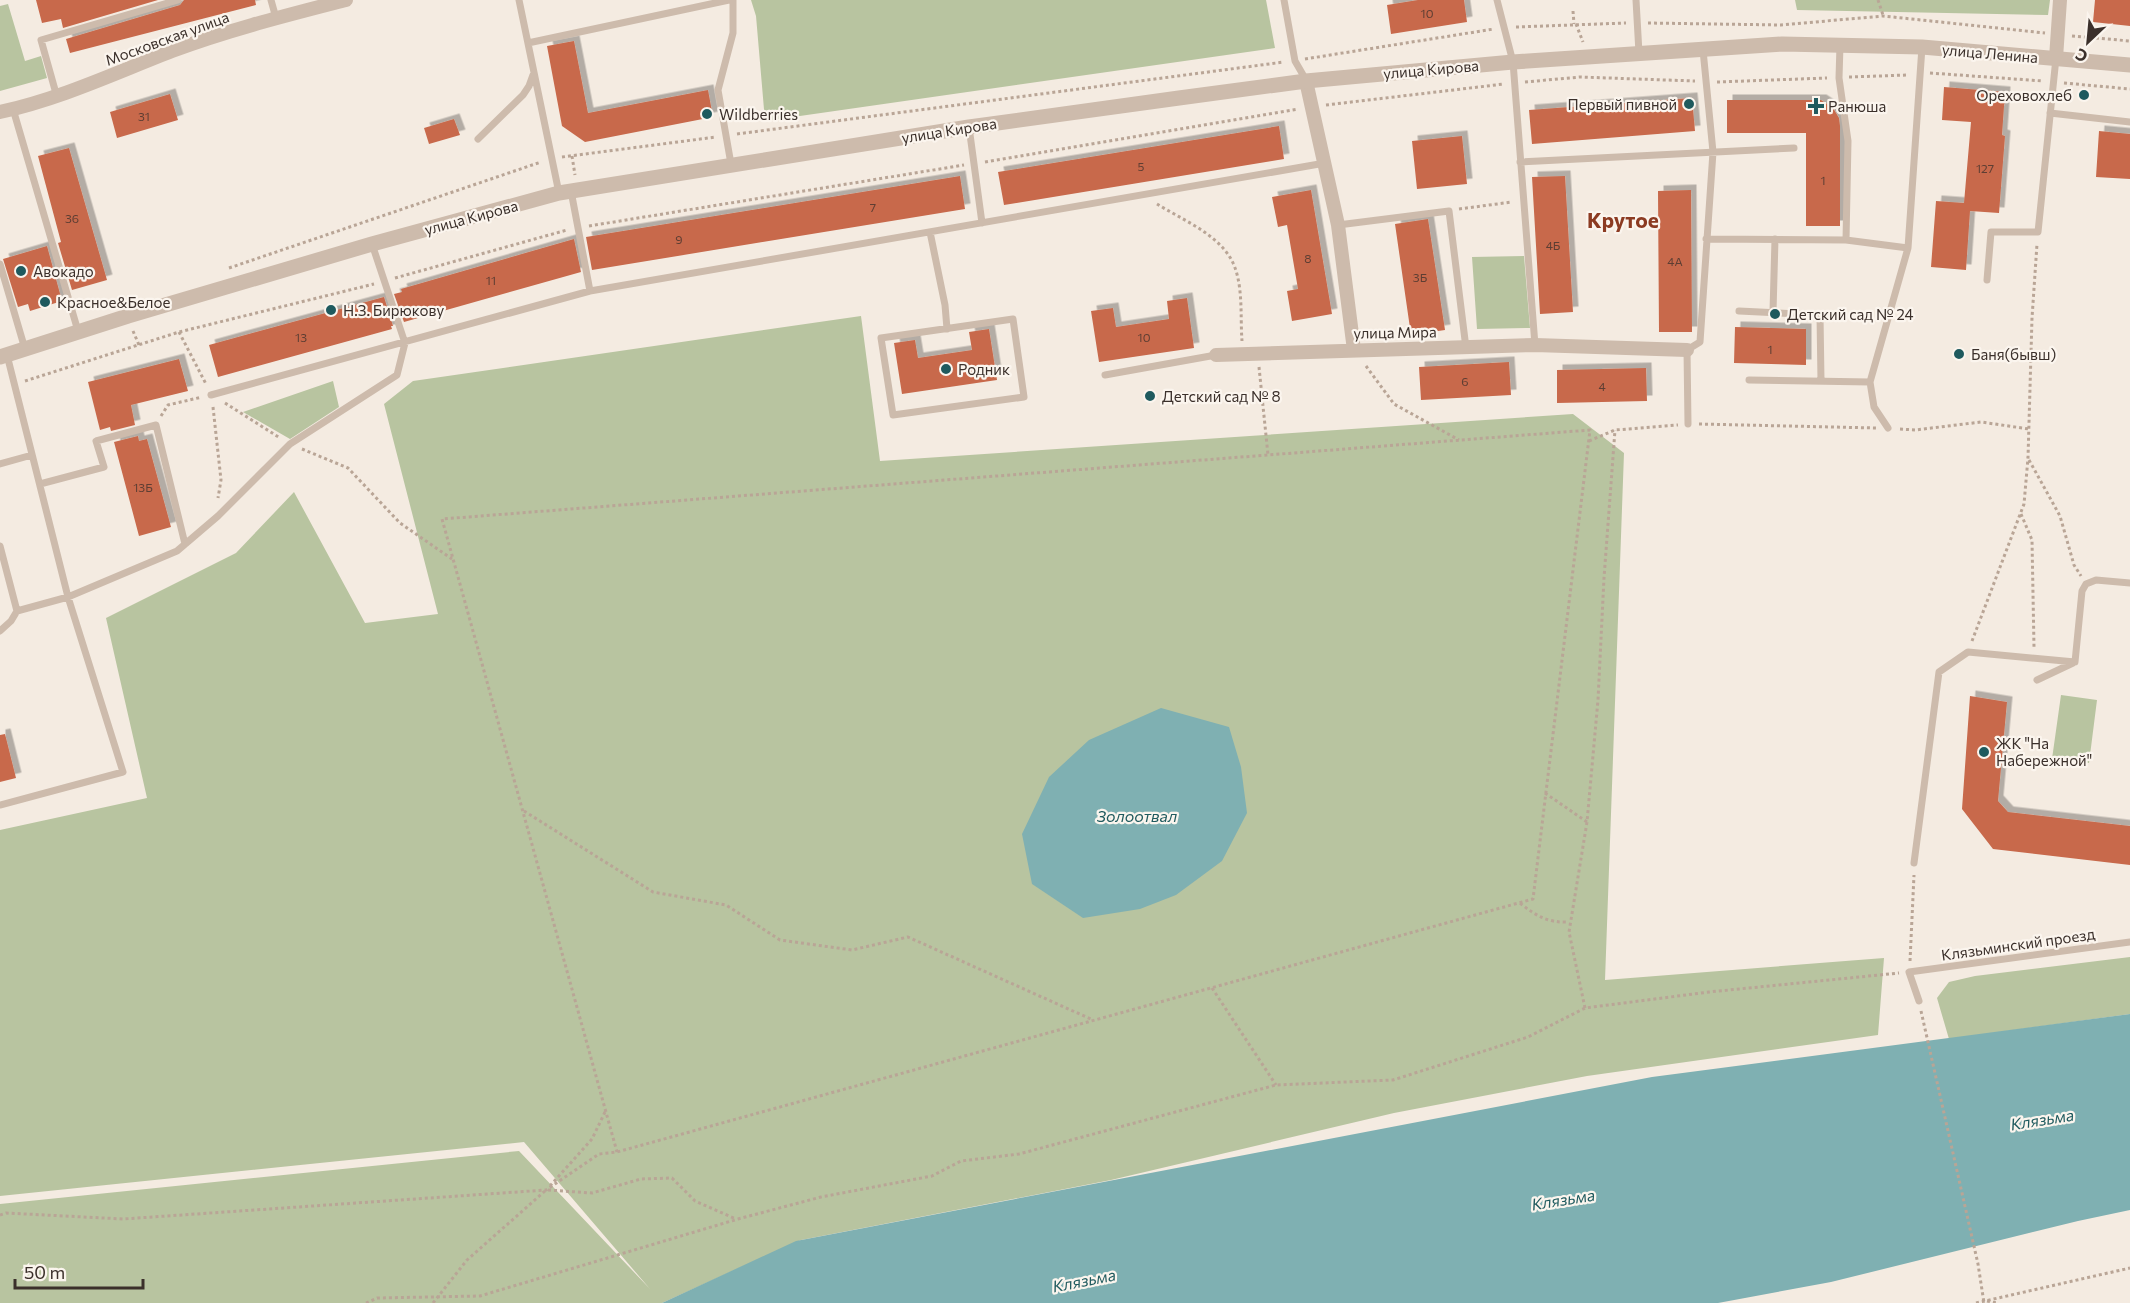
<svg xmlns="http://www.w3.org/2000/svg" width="2130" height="1303" viewBox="0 0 2130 1303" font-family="Commissioner,sans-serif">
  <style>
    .green { fill: #b8c4a0 }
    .water { fill: #7fb0b2 }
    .building { fill: #c8694b; filter: url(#shadow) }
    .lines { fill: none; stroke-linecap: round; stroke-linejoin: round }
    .path { stroke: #b9a596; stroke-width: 3; stroke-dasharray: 3 3; stroke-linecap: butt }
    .service { stroke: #cdbbac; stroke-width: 7 }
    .minor { stroke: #cdbbac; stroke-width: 14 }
    .tertiary { stroke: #cdbbac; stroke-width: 15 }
    .poi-dot { fill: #1f5a5e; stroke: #fbf5ee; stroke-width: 2 }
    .labels { text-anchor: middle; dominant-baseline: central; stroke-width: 4.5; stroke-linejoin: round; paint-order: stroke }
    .number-label { font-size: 12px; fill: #5e3e33 }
    .street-label { font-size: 15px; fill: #3b302b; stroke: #fbf5ee }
    .poi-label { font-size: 15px; fill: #3b302b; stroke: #fbf5ee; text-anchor: start }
    .water-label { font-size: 16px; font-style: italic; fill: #1f5a5e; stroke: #fbf5ee }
    .district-label { font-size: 21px; font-weight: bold; fill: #8c3b22; stroke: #fbf5ee }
  </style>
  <defs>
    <filter id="shadow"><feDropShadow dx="5.5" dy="-5.5" stdDeviation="0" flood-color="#0004"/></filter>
  </defs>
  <rect width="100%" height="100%" fill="#f4ebe1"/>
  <path class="green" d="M 751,0 L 1266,0 L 1275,48 L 765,121 L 756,16 Z
    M 1795,0 L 2050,0 L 2048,15 L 1797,10 Z
    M 8,4 L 25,61 L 41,56 L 47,78 L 0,91 L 0,6 Z
    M 1524,256 L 1530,328 L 1477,329 L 1472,257 Z
    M 861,316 L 880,461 L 1573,414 L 1624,453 L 1605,980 L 1884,958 L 1878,1035 L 1587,1076 L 1394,1113 L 1111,1180 L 801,1240 L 662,1303 L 0,1303 L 0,1204 L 519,1151 L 650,1289 L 524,1142 L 0,1196 L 0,830 L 147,798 L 106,618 L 236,553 L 294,492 L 365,623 L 438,614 L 384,404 L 413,381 Z
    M 333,381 L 339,407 L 290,439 L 243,412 Z
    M 2061,695 L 2097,700 L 2089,763 L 2052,759 Z
    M 2130,957 L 2130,1014 L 1949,1039 L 1937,998 L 1949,982 L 1975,976 Z"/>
  <path class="water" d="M 1161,708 L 1229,727 L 1241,767 L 1247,813 L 1222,861 L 1176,895 L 1140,909 L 1083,918 L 1032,884 L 1022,834 L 1049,777 L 1089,740 Z
    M 2130,1014 L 2130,1210 L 2078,1221 L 1831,1282 L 1718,1303 L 662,1303 L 796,1241 L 1652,1077 Z"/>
  <path class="building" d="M 36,0 L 158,0 L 63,28 L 61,19 L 42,23 Z
    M 184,0 L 255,0 L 256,5 L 70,53 L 66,39 L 180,5 Z
    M 1418,0 L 1464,0 L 1467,22 L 1391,34 L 1387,5 Z
    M 2095,0 L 2130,0 L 2130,26 L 2093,22 Z
    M 574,41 L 588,113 L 708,90 L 713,117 L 585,142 L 562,126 L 547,46 Z
    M 1944,87 L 2005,92 L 2002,135 L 2005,136 L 1999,213 L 1970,211 L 1966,270 L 1931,267 L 1936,201 L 1964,203 L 1971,122 L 1942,120 Z
    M 170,94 L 178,120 L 117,138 L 110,112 Z
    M 1692,98 L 1695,131 L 1532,144 L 1529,110 Z
    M 1727,100 L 1821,100 L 1833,108 L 1839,118 L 1840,126 L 1840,226 L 1806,226 L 1806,133 L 1727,133 Z
    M 454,119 L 460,135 L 429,144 L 424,128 Z
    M 1279,126 L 1284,159 L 1004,205 L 998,172 Z
    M 2099,131 L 2130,134 L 2130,179 L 2096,177 Z
    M 1462,136 L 1467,184 L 1417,189 L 1412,141 Z
    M 69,148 L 107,280 L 72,290 L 58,243 L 61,242 L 38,156 Z
    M 960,176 L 965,209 L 592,270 L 586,237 Z
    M 1565,176 L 1573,312 L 1540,314 L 1532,177 Z
    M 1311,190 L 1332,314 L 1292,321 L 1287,291 L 1298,289 L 1287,225 L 1278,227 L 1272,197 Z
    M 1691,190 L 1692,332 L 1659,332 L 1658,191 Z
    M 1428,219 L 1445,330 L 1411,335 L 1395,224 Z
    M 574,239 L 581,272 L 404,322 L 394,294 L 402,292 L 401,289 Z
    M 47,246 L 62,301 L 30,311 L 28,304 L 18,307 L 3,259 Z
    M 384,297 L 393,326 L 391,326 L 392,329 L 218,377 L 209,345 Z
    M 1187,298 L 1194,348 L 1099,362 L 1091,311 L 1113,308 L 1116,327 L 1169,319 L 1167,301 Z
    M 1735,327 L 1806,329 L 1806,365 L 1734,363 Z
    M 989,329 L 997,380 L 902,394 L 894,343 L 915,340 L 918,358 L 972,350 L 969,332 Z
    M 179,359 L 188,391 L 131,405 L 135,425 L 111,431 L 110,427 L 100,430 L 88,382 Z
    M 1509,362 L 1511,395 L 1421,400 L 1419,367 Z
    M 1646,368 L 1647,401 L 1557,403 L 1557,370 Z
    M 138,436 L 139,441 L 147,439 L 171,527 L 139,536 L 114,442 Z
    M 1970,696 L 2007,702 L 1998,801 L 2008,812 L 2130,826 L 2130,865 L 1993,849 L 1962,809 Z
    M 5,734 L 16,778 L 0,782 L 0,735 Z"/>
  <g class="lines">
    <path class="path" d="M 1878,0 L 1883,15
      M 1573,11 L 1574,24
      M 1648,23 L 1781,25 L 1883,16 L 2045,33
      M 1576,24 L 1583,42
      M 1516,27 L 1626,23
      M 2072,36 L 2130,41
      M 1305,59 L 1494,29
      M 1930,73 L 2043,81
      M 1849,77 L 1908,75
      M 1525,82 L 1580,77 L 1695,81
      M 1717,82 L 1827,78
      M 2064,83 L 2130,89
      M 1326,105 L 1504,84
      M 737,134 L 1284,62
      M 572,156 L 575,175
      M 562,157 L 716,137
      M 985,162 L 1298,109
      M 1157,204 C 1181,219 1216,233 1231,259 C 1244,282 1240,316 1242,341
      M 1459,209 L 1512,202
      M 589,226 L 964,165
      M 229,268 L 541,162
      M 395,278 L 567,230
      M 133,331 L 139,345
      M 179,332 L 206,384
      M 1366,366 L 1394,404 L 1459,440
      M 1259,367 L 1268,455
      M 25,381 L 179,332 L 374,284
      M 225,403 L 280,438
      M 213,407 L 221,480 L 218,498
      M 161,416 L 168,405 L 202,397
      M 1699,424 L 1876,428
      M 1900,429 L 1915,430 L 1981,422 L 2029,429
      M 1589,441 L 1615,430 L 1678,425
      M 302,449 L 348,468 L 400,523 L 452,559
      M 2029,460 L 2060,516 L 2074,565 L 2081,576
      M 2021,514 L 2032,540 L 2034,647
      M 1972,641 L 2024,504 L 2028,458 L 2032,318 L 2037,244
      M 1545,793 L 1587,822
      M 524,811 L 653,892 L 726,905 L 780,940 L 852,950 L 908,937 L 1093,1020
      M 1520,903 C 1536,916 1548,923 1569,922
      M 1910,961 L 1914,875
      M 1212,988 L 1276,1085
      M 1585,1008 L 1569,932 L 1587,822 L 1598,700 L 1604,578 L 1615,430
      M 1921,1011 L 1978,1264 L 1984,1303
      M 550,1186 L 592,1139 L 606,1110
      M 548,1190 L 592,1193 L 641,1179 L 672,1178 L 695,1201 L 736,1219
      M 0,1215 L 6,1213 L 123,1219 L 546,1190 L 599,1154 L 617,1152 L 1533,899 L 1590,430 L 442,519 L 617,1152
      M 1987,1301 L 1997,1303
      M 366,1303 L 377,1298 L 480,1296 L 738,1219 L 821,1197 L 932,1176 L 961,1161 L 1019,1154 L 1276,1085 L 1393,1080 L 1528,1037 L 1585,1008 L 1709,992 L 1899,973
      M 433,1303 L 467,1260 L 545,1191
      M 1976,1303 L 2130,1268"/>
    <path class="service" d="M 271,0 L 276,18
      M 519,0 L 559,193
      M 1284,0 L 1295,61 L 1306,80
      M 1497,0 L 1513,62 L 1535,345
      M 1636,0 L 1639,53
      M 528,43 L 729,0
      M 1840,45 L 1839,78 L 1848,141 L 1846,240
      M 57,97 L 41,40 L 178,0
      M 13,109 L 78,331
      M 2050,113 L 2130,122
      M 969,127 L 982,223
      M 478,139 L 523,95 L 529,86 L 533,75
      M 1520,162 L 1794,148
      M 731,164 L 718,90 L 733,33 L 733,0
      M 571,191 L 590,291
      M 1338,225 L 1449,211 L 1466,348
      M 930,232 L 945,305 L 947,329
      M 1706,239 L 1846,240 L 1908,248
      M 0,264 L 25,349
      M 1987,280 L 1991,232 L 2038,232 L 2056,58
      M 1739,311 L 1820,315 L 1821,381
      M 1773,312 L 1775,239
      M 1013,319 L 1024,397 L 893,415 L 881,338 Z
      M 1105,375 L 1216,355
      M 1749,380 L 1870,382
      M 211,395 L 590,291 L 1325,163
      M 1688,424 L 1687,350 L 1700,342 L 1713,152 L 1703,50
      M 1888,428 L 1874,407 L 1870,382 L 1908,248 L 1922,47
      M 0,464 L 32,455
      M 40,484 L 104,467 L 96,441 L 156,425 L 185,544
      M 0,546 L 17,611
      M 0,631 L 11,621 L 17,611 L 68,597 L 177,551 L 218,516 L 290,444 L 397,375 L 405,343 L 372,244
      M 2037,680 L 2073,663
      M 0,805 L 123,772 L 68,597 L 7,355
      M 1914,863 L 1939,672 L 1968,652 L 2075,662 L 2082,591 L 2086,584 L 2096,580 L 2130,583
      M 1919,1001 L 1909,972 L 2130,942"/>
    <path class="minor" d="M 2056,58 L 2060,0
      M 1306,81 L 1338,225 L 1354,350
      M 0,112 C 60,99 115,73 172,51 C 228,30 288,15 346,0
      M 1216,355 L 1535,345 L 1687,350"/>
    <path class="tertiary" d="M 0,357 L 128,316 L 372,244 L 559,193 L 969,127 L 1179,98 L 1306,81 L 1513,62 L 1782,44 L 1922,47 L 2130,65"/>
  </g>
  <g class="poi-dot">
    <circle cx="2084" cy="95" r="6"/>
    <circle cx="1689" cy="104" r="6"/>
    <path d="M1813 97h6v6h6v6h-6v6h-6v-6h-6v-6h6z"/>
    <circle cx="707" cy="114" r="6"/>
    <circle cx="21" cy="271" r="6"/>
    <circle cx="45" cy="302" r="6"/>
    <circle cx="331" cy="310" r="6"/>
    <circle cx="1775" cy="314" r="6"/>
    <circle cx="1959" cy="354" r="6"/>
    <circle cx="946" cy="369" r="6"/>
    <circle cx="1150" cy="396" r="6"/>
    <circle cx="1984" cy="752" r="6"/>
  </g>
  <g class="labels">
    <g class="number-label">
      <text x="1427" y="13">10</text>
      <text x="144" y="116">31</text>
      <text x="1141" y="166">5</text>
      <text x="1985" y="168">127</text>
      <text x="1823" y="180">1</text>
      <text x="873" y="207">7</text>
      <text x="72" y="218">36</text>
      <text x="679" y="239">9</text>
      <text x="1553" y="245">4Б</text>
      <text x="1308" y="258">8</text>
      <text x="1675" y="261">4А</text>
      <text x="1420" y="277">3Б</text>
      <text x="491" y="280">11</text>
      <text x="301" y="337">13</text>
      <text x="1144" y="337">10</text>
      <text x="1770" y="349">1</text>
      <text x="1465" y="381">6</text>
      <text x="1602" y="386">4</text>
      <text x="143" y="487">13Б</text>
    </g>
    <g class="street-label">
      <text transform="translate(167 38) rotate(-20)">Московская улица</text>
      <text transform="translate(1990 53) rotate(5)">улица Ленина</text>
      <text transform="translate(1431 69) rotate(-5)">улица Кирова</text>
      <text transform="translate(949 130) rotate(-9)">улица Кирова</text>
      <text transform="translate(471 217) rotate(-15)">улица Кирова</text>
      <text transform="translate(1395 332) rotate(-1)">улица Мира</text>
      <text transform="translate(2018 944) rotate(-8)">Клязьминский проезд</text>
    </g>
    <g class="poi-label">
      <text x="2072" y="95" text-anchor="end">Ореховохлеб</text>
      <text x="1677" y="104" text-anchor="end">Первый пивной</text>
      <text x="1828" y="106">Ранюша</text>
      <text x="719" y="114">Wildberries</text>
      <text x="33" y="271">Авокадо</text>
      <text x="57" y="302">Красное&amp;Белое</text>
      <text x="343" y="310">Н.З. Бирюкову</text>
      <text x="1787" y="314">Детский сад № 24</text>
      <text x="1971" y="354">Баня(бывш)</text>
      <text x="958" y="369">Родник</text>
      <text x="1162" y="396">Детский сад № 8</text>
      <text x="1996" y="743">ЖК "На<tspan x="1996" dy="17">Набережной"</tspan></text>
    </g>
    <g class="water-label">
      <text x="1137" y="815">Золоотвал</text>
      <text transform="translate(2042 1119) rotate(-9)">Клязьма</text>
      <text transform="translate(1563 1199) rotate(-9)">Клязьма</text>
      <text transform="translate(1084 1280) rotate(-11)">Клязьма</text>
    </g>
    <g class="district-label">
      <text x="1623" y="219">Крутое</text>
    </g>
  </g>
  <g transform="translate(2088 42) rotate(206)" stroke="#fbf5ee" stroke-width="4.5" paint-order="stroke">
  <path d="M0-4.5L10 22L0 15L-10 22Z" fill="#3b302b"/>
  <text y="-9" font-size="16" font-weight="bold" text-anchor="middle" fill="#3b302b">С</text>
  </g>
  <path d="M15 1279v9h128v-9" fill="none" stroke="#3b302b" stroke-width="3"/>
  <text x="24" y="1279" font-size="18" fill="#3b302b" stroke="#fbf5ee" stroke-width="4.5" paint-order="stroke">50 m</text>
</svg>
